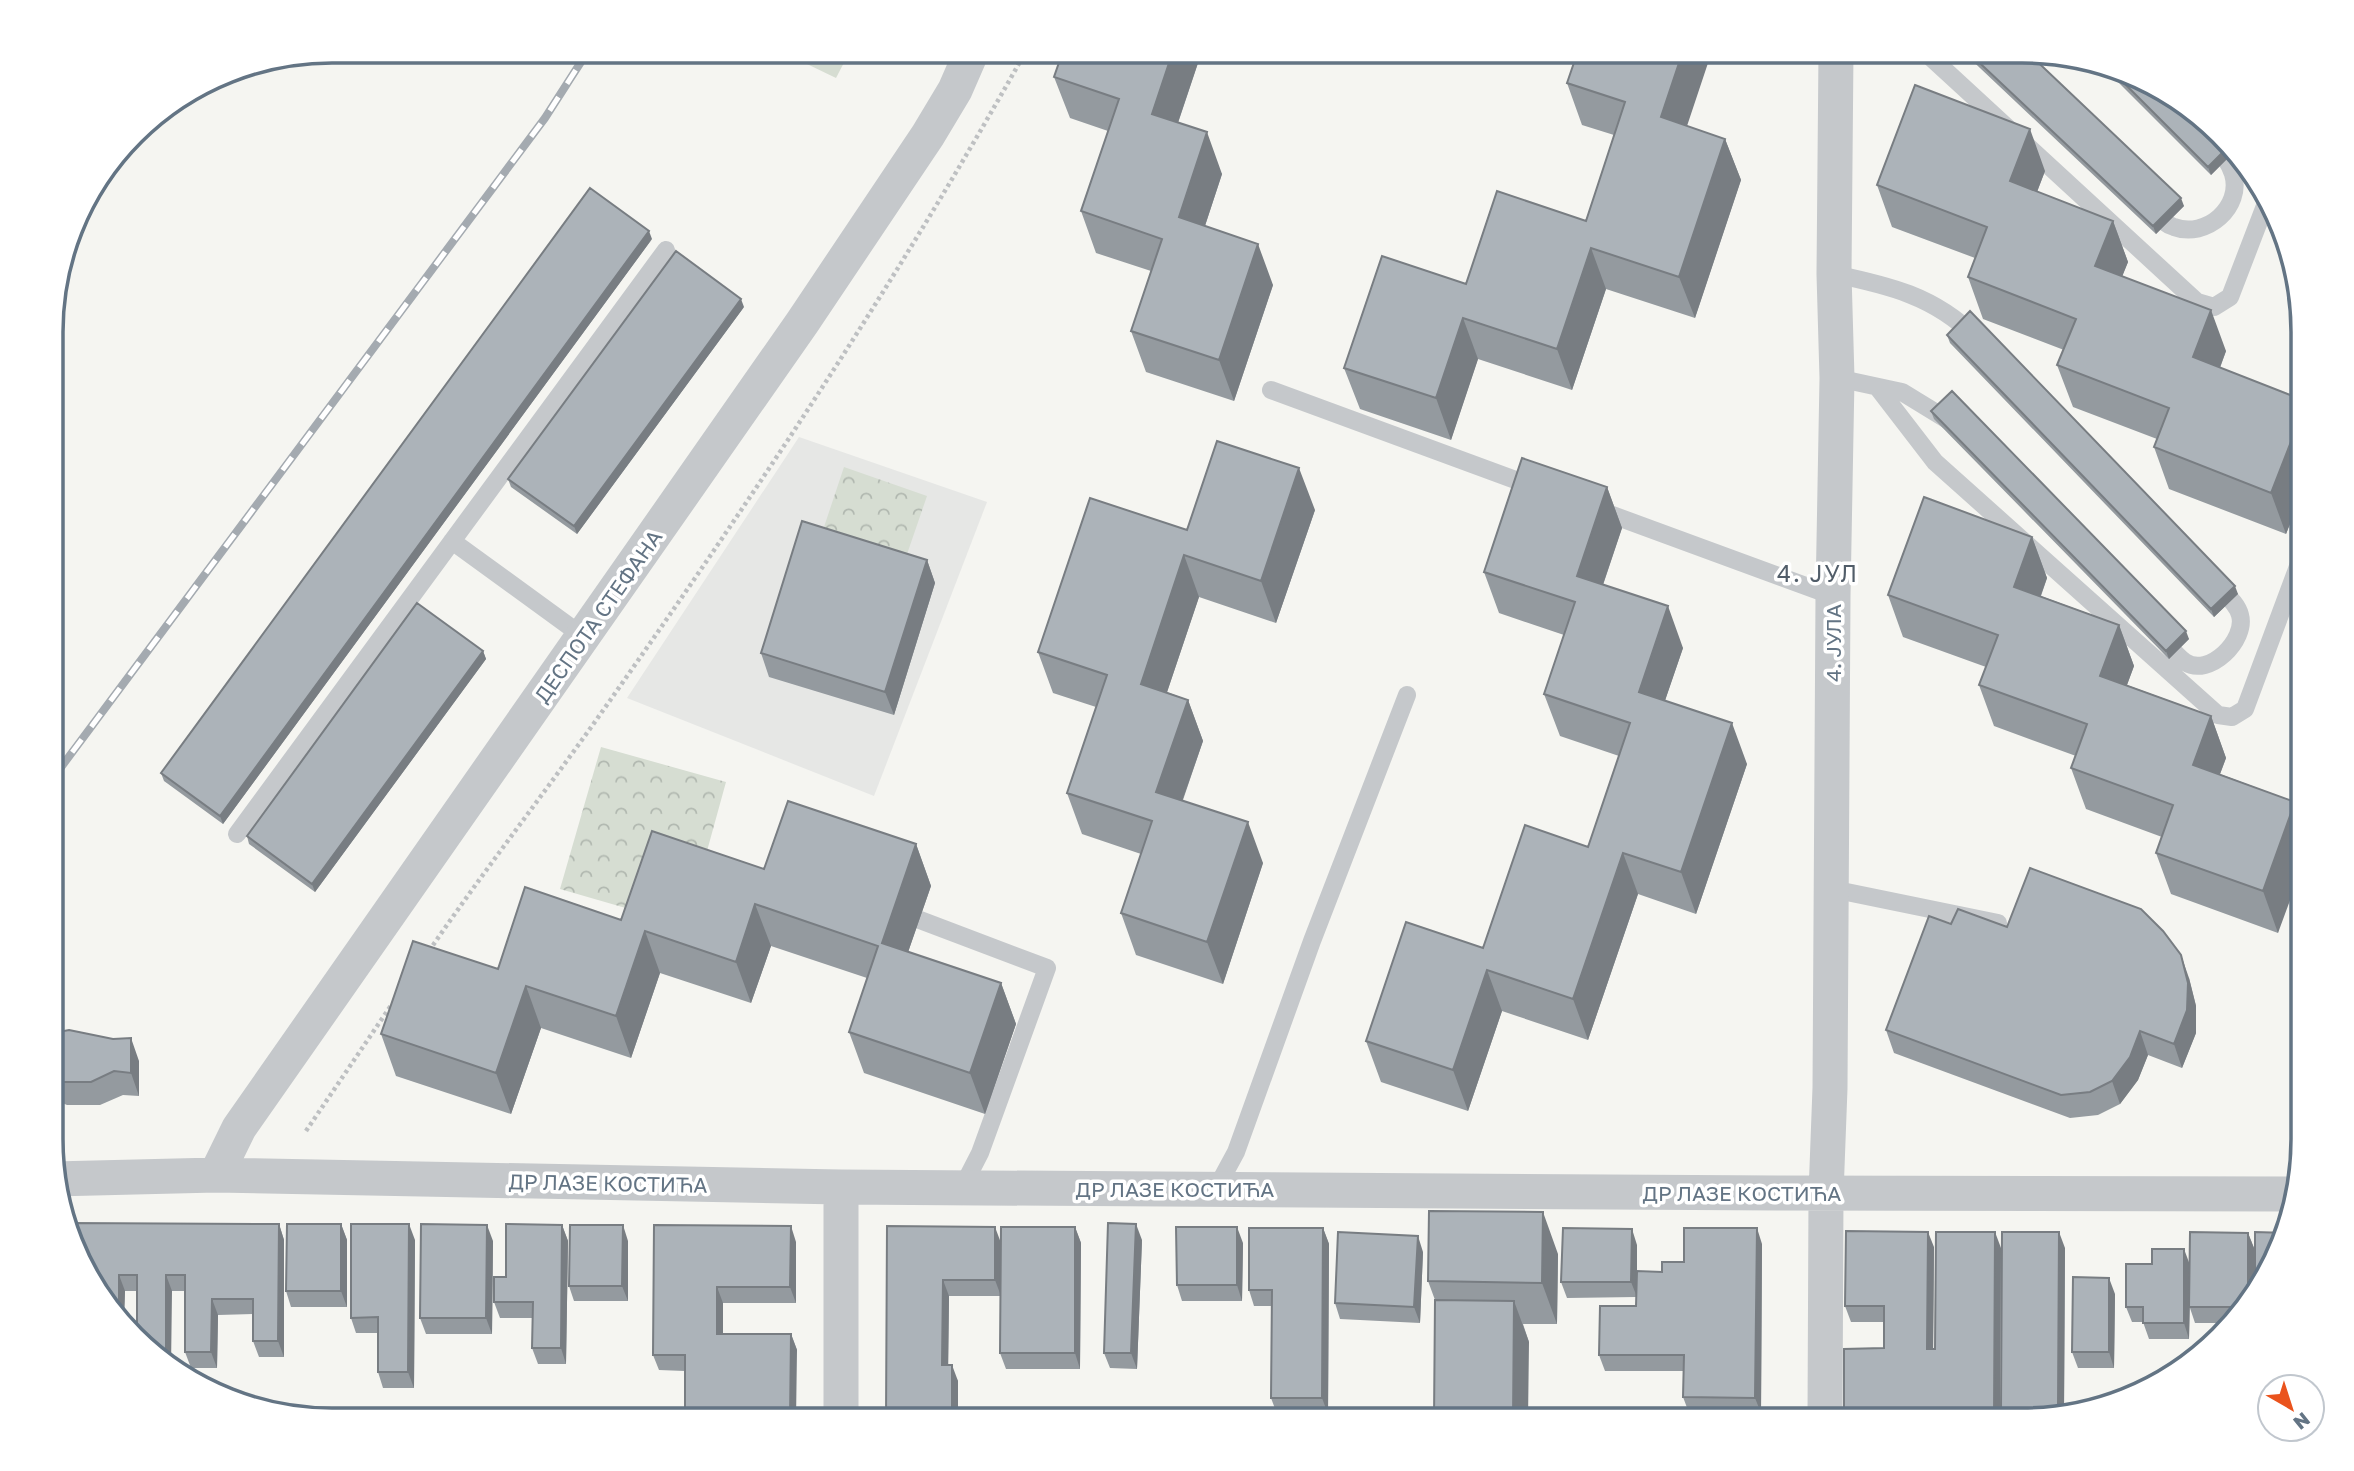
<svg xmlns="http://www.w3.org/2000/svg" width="2354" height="1471" viewBox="0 0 2354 1471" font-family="'Golos Text',sans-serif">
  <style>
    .built { fill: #e6e7e5 }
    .park { fill: url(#park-crowns) }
    .pitch { fill: #d6ddd2 }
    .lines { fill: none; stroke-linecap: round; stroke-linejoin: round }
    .path { stroke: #bec0c2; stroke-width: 4.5; stroke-dasharray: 3.5 3.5; stroke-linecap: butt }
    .service { stroke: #c5c8cb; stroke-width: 18 }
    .minor { stroke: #c5c8cb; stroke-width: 35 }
    .rail-casing { stroke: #a4aab0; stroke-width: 8 }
    .rail { stroke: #fff; stroke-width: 5; stroke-dasharray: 16; stroke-linecap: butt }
    .wall { fill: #949a9f }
    .shaded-wall { fill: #787d82 }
    .building { fill: #acb3b9; stroke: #787d82; stroke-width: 2 }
    .labels { text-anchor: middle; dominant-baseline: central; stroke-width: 7; stroke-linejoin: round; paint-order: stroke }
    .street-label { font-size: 21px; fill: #637484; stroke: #fff }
    .neighbourhood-label { font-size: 23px; letter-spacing: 2px; fill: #515d69; stroke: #fff }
    .rim { fill: none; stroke: #637484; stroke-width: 3.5 }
  </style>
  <defs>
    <pattern id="park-crowns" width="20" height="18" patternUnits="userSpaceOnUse" patternTransform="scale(1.75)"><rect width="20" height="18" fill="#d6ddd2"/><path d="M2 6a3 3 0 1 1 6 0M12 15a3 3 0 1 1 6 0" fill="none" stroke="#b1b8b0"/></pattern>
  </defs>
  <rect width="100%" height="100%" fill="#f5f5f1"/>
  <path class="built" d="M 799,437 L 987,502 L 874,796 L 627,698 Z"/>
  <path class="park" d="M 844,467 L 927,496 L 904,563 L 821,536 Z
    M 601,747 L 726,782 L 707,851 L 636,911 L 560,889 Z"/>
  <path class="pitch" d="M 780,51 L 850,51 L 836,78 Z"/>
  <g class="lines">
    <path class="path" d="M 429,951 C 485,869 547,790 604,709 C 754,496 899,278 1026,51
      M 306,1131 L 392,1004"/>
    <path class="service" d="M 1924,51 L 2197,302 L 2214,307 L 2230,297 L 2268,198
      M 2149,208 C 2157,215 2164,224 2174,227 C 2206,239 2243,207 2233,174 C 2229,161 2221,152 2212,143
      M 1834,274 C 1887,285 1935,296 1975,337
      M 1837,378 L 1902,392 L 1951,422
      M 1878,388 L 1935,462 L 2218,715 L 2232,717 L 2245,709 L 2303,553
      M 1271,390 L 1537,488
      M 1596,509 L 1833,596
      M 452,541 L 584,637
      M 2159,635 C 2167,643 2176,656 2185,662 C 2209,678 2247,640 2240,615 C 2237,603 2225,594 2217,585
      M 237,834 L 666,250
      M 1832,889 L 1998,923
      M 920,920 L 1047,968 L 980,1153 L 962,1188
      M 1216,1189 L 1236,1152 L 1312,941 L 1407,695"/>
    <path class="minor" d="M 216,1175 L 239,1128 L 802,323 L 928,135 L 955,90 L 972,51
      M 54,1179 L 216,1175 L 841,1187 L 1777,1193 L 2295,1194
      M 841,1420 L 841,1187
      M 1825,1420 L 1826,1194 L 1830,1088 L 1833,596 L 1837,378 L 1834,274 L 1836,51"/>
    <g class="rail-casing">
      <path id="rail" d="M 53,778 L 545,118 L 588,51"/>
    </g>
    <use href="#rail" class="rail"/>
  </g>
  <path class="wall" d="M 1063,51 L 1202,51 L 1178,123 L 1222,174 L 1205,226 L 1273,285 L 1234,401 L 1146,372 L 1131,331 L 1151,271 L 1096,253 L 1081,211 L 1108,131 L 1070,118 L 1054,77 Z
    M 1578,51 L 1687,126 L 1725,139 L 1741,180 L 1695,318 L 1606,289 L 1572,390 L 1478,359 L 1451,440 L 1360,409 L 1344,368 L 1466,284 L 1586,221 L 1614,135 L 1582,125 L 1567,83 Z
    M 1962,51 L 2022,51 L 2184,206 L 2156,234 Z
    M 2099,63 L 2112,66 L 2231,155 L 2211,175 Z
    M 2045,171 L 2037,192 L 2113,221 L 2128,262 L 2122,276 L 2226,351 L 2220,368 L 2303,400 L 2303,491 L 2286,534 L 2169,489 L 2154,447 L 2157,439 L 2073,407 L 2057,365 L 2064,350 L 1983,319 L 1968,277 L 1975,258 L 1892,227 L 1877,185 Z
    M 652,239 L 223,824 L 164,781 L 161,773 Z
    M 744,307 L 577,534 L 511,487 L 508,479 Z
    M 2294,313 L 2303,314 L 2303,337 Z
    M 1947,335 L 2238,594 L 2214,617 L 1950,343 Z
    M 1931,411 L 2189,639 L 2169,659 L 1934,419 Z
    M 1607,487 L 1622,528 L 1603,585 L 1683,648 L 1665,700 L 1747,764 L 1696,914 L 1638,894 L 1588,1040 L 1502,1011 L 1468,1111 L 1381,1082 L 1366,1041 L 1483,948 L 1588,847 L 1619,756 L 1560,736 L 1544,694 L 1564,635 L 1499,613 L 1484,572 Z
    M 1315,510 L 1276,623 L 1199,597 L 1167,692 L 1188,700 L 1203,741 L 1183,800 L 1263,863 L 1223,984 L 1136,955 L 1121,913 L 1141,854 L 1082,834 L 1067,793 L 1096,707 L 1053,693 L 1038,652 L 1187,530 Z
    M 2032,537 L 2047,578 L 2041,596 L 2119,625 L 2134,666 L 2127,685 L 2211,716 L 2226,758 L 2220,774 L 2295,802 L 2278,933 L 2171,894 L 2156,853 L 2162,837 L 2086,809 L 2071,768 L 2076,756 L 1994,726 L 1979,685 L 1986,667 L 1903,637 L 1888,595 Z
    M 927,560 L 935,583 L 894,715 L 769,677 L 761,653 Z
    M 483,651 L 486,659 L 315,892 L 249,844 L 247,836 Z
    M 2303,713 L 2303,752 L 2295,732 Z
    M 916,844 L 931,886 L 908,952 L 1001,983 L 1016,1024 L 985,1114 L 864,1073 L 849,1032 L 867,978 L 771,946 L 751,1003 L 660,973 L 631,1058 L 541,1028 L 511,1114 L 396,1076 L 381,1034 L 498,969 L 621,920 L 764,869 Z
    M 1951,924 L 2007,927 L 2189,978 L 2196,1006 L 2196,1033 L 2182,1068 L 2148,1055 L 2138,1080 L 2120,1104 L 2098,1115 L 2070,1118 L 1894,1053 L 1886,1030 Z
    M 53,1033 L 139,1061 L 139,1096 L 123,1095 L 100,1105 L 67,1105 L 53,1099 Z
    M 279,1224 L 284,1240 L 284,1357 L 259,1357 L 253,1341 L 253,1314 L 218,1315 L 217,1368 L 191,1368 L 185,1352 L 185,1291 L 125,1291 L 124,1318 L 89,1280 Z
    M 341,1224 L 347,1240 L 347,1307 L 291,1307 L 286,1291 Z
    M 562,1225 L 568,1241 L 566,1364 L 538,1364 L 532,1348 L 533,1318 L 500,1318 L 494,1302 L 506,1277 Z
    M 654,1225 L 796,1242 L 796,1303 L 723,1303 L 723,1334 L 791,1334 L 797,1350 L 685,1371 L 659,1370 L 653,1355 Z
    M 887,1226 L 995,1227 L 1001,1296 L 949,1296 L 948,1365 L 958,1381 L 958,1420 L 886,1420 Z
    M 1075,1227 L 1081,1243 L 1080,1369 L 1006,1369 L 1000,1353 Z
    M 1323,1228 L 1329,1244 L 1328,1414 L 1277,1414 L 1271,1398 L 1272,1306 L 1254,1306 L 1249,1290 Z
    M 2248,1233 L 2254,1248 L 2254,1297 L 2226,1323 L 2195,1323 L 2190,1308 L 2189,1339 L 2149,1339 L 2143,1322 L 2132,1322 L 2126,1307 L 2190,1265 Z
    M 415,1240 L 414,1388 L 383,1388 L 378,1372 L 378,1333 L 356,1333 L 351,1318 Z
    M 1142,1240 L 1137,1369 L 1110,1368 L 1104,1353 Z
    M 493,1241 L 492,1334 L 426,1334 L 420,1318 Z
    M 628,1241 L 628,1301 L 574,1301 L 569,1286 Z
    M 1243,1243 L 1242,1301 L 1182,1301 L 1177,1285 Z
    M 1762,1244 L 1761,1413 L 1689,1413 L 1683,1397 L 1683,1371 L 1605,1371 L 1599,1355 L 1636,1306 L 1636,1297 L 1567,1298 L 1561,1282 L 1637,1245 L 1637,1271 L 1662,1272 L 1684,1262 Z
    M 1934,1247 L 1933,1349 L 1935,1349 L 2001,1248 L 2000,1420 L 1884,1348 L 1884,1322 L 1851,1322 L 1845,1306 Z
    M 2065,1248 L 2064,1412 L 2040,1420 L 2005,1420 L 2001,1408 Z
    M 1423,1252 L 1420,1323 L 1340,1319 L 1335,1303 Z
    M 1558,1254 L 1557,1324 L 1523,1324 L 1529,1342 L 1435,1300 L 1428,1281 Z
    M 2115,1294 L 2114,1368 L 2078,1368 L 2072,1352 Z"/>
  <path class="shaded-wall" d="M 1173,51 L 1202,51 L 1167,155 L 1152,114 Z
    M 1683,51 L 1712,51 L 1676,159 L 1661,117 Z
    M 2030,129 L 2045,171 L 2025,223 L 2010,181 Z
    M 1207,132 L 1222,174 L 1194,259 L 1179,217 Z
    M 1725,139 L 1741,180 L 1695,318 L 1679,277 Z
    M 2226,149 L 2231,155 L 2211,175 L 2208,167 Z
    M 2181,198 L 2184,206 L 2156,234 L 2153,226 Z
    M 2113,221 L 2128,262 L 2110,307 L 2095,266 Z
    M 649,231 L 652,239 L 223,824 L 220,816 Z
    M 1258,244 L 1273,285 L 1234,401 L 1219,360 Z
    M 1591,248 L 1606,289 L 1572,390 L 1557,349 Z
    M 741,299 L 744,307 L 577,534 L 574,526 Z
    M 2211,310 L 2226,351 L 2208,399 L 2193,357 Z
    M 1463,318 L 1478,359 L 1451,440 L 1436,398 Z
    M 2303,411 L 2303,491 L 2286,534 L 2271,493 Z
    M 1299,468 L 1315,510 L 1276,623 L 1261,581 Z
    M 1607,487 L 1622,528 L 1592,617 L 1577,576 Z
    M 2032,537 L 2047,578 L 2029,628 L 2014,587 Z
    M 1184,555 L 1199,597 L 1156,725 L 1141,684 Z
    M 927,560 L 935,583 L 894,715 L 885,692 Z
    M 2235,586 L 2238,594 L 2214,617 L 2211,609 Z
    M 1668,606 L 1683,648 L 1654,733 L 1639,692 Z
    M 2119,625 L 2134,666 L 2115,717 L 2100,676 Z
    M 2186,631 L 2189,639 L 2169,659 L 2166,651 Z
    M 483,651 L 486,659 L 315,892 L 312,884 Z
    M 1188,700 L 1203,741 L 1171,833 L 1156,792 Z
    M 2211,716 L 2226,758 L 2208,806 L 2193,765 Z
    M 1732,723 L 1747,764 L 1696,914 L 1681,872 Z
    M 2295,802 L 2303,821 L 2303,865 L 2278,933 L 2263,891 Z
    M 1248,822 L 1263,863 L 1223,984 L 1207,942 Z
    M 916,844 L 931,886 L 897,984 L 882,943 Z
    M 1623,853 L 1638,894 L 1588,1040 L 1573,999 Z
    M 755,904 L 771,946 L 751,1003 L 736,962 Z
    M 645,931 L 660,973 L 631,1058 L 616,1016 Z
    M 2181,955 L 2189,978 L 2196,1006 L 2196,1033 L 2182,1068 L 2174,1044 Z
    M 1487,970 L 1502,1011 L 1468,1111 L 1453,1070 Z
    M 1001,983 L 1016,1024 L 985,1114 L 970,1073 Z
    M 526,986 L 541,1028 L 511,1114 L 496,1073 Z
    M 2140,1031 L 2148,1055 L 2138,1080 L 2120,1104 L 2112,1081 Z
    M 131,1038 L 139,1061 L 139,1096 L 131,1073 Z
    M 1543,1212 L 1558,1254 L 1557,1324 L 1542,1283 Z
    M 279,1224 L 284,1240 L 284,1357 L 278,1341 Z
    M 341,1224 L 347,1240 L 347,1307 L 341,1291 Z
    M 409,1224 L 415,1240 L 414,1388 L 408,1372 Z
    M 1136,1224 L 1142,1240 L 1137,1369 L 1131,1353 Z
    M 487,1225 L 493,1241 L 492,1334 L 486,1318 Z
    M 562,1225 L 568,1241 L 566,1364 L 561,1348 Z
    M 623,1225 L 628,1241 L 628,1301 L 622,1286 Z
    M 791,1226 L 796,1242 L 796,1303 L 790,1287 Z
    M 995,1227 L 1001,1243 L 1001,1296 L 995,1280 Z
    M 1075,1227 L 1081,1243 L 1080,1369 L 1075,1353 Z
    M 1237,1227 L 1243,1243 L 1242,1301 L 1237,1285 Z
    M 1323,1228 L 1329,1244 L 1328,1414 L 1322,1398 Z
    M 1757,1228 L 1762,1244 L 1761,1413 L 1755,1398 Z
    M 1632,1229 L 1637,1245 L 1637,1297 L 1631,1282 Z
    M 1928,1232 L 1934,1247 L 1933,1365 L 1927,1349 Z
    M 1995,1232 L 2001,1248 L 2000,1420 L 1994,1420 Z
    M 2059,1232 L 2065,1248 L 2064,1412 L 2060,1414 L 2058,1408 Z
    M 2248,1233 L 2254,1248 L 2254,1297 L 2248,1303 Z
    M 1418,1236 L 1423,1252 L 1420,1323 L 1414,1307 Z
    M 2184,1249 L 2190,1265 L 2189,1339 L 2184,1323 Z
    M 119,1275 L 125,1291 L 124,1318 L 119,1312 Z
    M 166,1275 L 172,1291 L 171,1368 L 166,1362 Z
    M 2109,1278 L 2115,1294 L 2114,1368 L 2109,1352 Z
    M 943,1280 L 949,1296 L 948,1381 L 942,1365 Z
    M 717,1287 L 723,1303 L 723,1349 L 717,1334 Z
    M 212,1299 L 218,1315 L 217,1368 L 211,1352 Z
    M 1514,1301 L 1529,1342 L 1528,1420 L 1513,1420 Z
    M 791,1334 L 797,1350 L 796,1420 L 790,1420 Z
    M 952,1365 L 958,1381 L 958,1420 L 952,1420 Z"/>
  <path class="building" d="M 1063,51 L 1173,51 L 1152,114 L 1207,132 L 1179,217 L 1258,244 L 1219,360 L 1131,331 L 1162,239 L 1081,211 L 1119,99 L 1054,77 Z
    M 1578,51 L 1683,51 L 1661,117 L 1725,139 L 1679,277 L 1591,248 L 1557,349 L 1463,318 L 1436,398 L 1344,368 L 1382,256 L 1466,284 L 1497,191 L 1586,221 L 1625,102 L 1567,83 Z
    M 1967,51 L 2026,51 L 2181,198 L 2153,226 Z
    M 2105,64 L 2112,66 L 2178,98 L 2226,149 L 2208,167 Z
    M 1915,85 L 2030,129 L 2010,181 L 2113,221 L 2095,266 L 2211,310 L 2193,357 L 2303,400 L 2303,411 L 2271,493 L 2154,447 L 2169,408 L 2057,365 L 2076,319 L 1968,277 L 1987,227 L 1877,185 Z
    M 590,188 L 649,231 L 220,816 L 161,773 Z
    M 676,251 L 741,299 L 574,526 L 508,479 Z
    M 2299,300 L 2303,314 L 2303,316 L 2294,313 Z
    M 1970,311 L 2235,586 L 2211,609 L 1947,335 Z
    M 1952,391 L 2186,631 L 2166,651 L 1931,411 Z
    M 1217,441 L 1299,468 L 1261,581 L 1184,555 L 1141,684 L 1188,700 L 1156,792 L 1248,822 L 1207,942 L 1121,913 L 1152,821 L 1067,793 L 1107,675 L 1038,652 L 1090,498 L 1187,530 Z
    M 1522,458 L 1607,487 L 1577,576 L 1668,606 L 1639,692 L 1732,723 L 1681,872 L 1623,853 L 1573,999 L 1487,970 L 1453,1070 L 1366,1041 L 1406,922 L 1483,948 L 1525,825 L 1588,847 L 1630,723 L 1544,694 L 1575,602 L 1484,572 Z
    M 1924,497 L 2032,537 L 2014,587 L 2119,625 L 2100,676 L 2211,716 L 2193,765 L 2295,802 L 2263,891 L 2156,853 L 2173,805 L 2071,768 L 2087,724 L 1979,685 L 1998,635 L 1888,595 Z
    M 802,521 L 927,560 L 885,692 L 761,653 Z
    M 417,603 L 483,651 L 312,884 L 247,836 Z
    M 2303,713 L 2303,735 L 2295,732 Z
    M 788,801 L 916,844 L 882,943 L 1001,983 L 970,1073 L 849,1032 L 878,946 L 755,904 L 736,962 L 645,931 L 616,1016 L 526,986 L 496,1073 L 381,1034 L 413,941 L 498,969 L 525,887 L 621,920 L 652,831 L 764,869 Z
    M 2030,868 L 2141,909 L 2163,931 L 2181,955 L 2188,983 L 2187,1010 L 2174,1044 L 2140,1031 L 2130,1057 L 2112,1081 L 2090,1092 L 2061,1095 L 1886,1030 L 1929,916 L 1951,924 L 1958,909 L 2007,927 Z
    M 69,1030 L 113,1039 L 131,1038 L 131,1073 L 114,1071 L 91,1082 L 59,1082 L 53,1080 L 53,1033 Z
    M 1429,1211 L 1543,1212 L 1542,1283 L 1428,1281 Z
    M 69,1223 L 279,1224 L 278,1341 L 253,1341 L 253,1299 L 212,1299 L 211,1352 L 185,1352 L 185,1275 L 166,1275 L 166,1362 L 137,1331 L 137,1275 L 119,1275 L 119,1312 L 89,1280 Z
    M 1108,1223 L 1136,1224 L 1131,1353 L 1104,1353 Z
    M 287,1224 L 341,1224 L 341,1291 L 286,1291 Z
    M 351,1224 L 409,1224 L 408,1372 L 378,1372 L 378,1317 L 351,1318 Z
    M 421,1224 L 487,1225 L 486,1318 L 420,1318 Z
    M 506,1224 L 562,1225 L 561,1348 L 532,1348 L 533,1302 L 494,1302 L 494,1277 L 506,1277 Z
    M 570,1225 L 623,1225 L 622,1286 L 569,1286 Z
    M 654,1225 L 791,1226 L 790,1287 L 717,1287 L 717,1334 L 791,1334 L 790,1420 L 685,1420 L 685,1355 L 653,1355 Z
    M 887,1226 L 995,1227 L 995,1280 L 943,1280 L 942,1365 L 952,1365 L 952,1420 L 886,1420 Z
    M 1001,1227 L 1075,1227 L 1075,1353 L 1000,1353 Z
    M 1176,1227 L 1237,1227 L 1237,1285 L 1177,1285 Z
    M 1249,1228 L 1323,1228 L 1322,1398 L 1271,1398 L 1272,1290 L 1249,1290 Z
    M 1563,1228 L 1632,1229 L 1631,1282 L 1561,1282 Z
    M 1684,1228 L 1757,1228 L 1755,1398 L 1683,1397 L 1684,1355 L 1599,1355 L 1600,1306 L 1636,1306 L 1637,1271 L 1662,1272 L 1662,1262 L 1684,1262 Z
    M 1846,1231 L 1928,1232 L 1927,1349 L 1935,1349 L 1936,1232 L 1995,1232 L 1994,1420 L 1844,1420 L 1844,1349 L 1884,1348 L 1884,1306 L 1845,1306 Z
    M 1338,1232 L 1418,1236 L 1414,1307 L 1335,1303 Z
    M 2002,1232 L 2059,1232 L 2058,1408 L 2001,1408 Z
    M 2190,1232 L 2248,1233 L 2248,1303 L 2243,1307 L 2189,1307 Z
    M 2255,1232 L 2287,1233 L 2255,1296 Z
    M 2152,1249 L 2184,1249 L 2184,1323 L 2143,1323 L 2143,1307 L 2126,1307 L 2126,1264 L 2152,1264 Z
    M 2073,1277 L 2109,1278 L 2109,1352 L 2072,1352 Z
    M 1435,1300 L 1514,1301 L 1513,1420 L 1434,1420 Z"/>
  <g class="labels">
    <g class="street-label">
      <text transform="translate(598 616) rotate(-55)">ДЕСПОТА СТЕФАНА</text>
      <text transform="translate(1833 643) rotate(-90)">4. ЈУЛА</text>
      <text transform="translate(608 1183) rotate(1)">ДР ЛАЗЕ КОСТИЋА</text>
      <text x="1175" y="1189">ДР ЛАЗЕ КОСТИЋА</text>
      <text x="1742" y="1193">ДР ЛАЗЕ КОСТИЋА</text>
    </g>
    <g class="neighbourhood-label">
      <text x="1818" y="573">4. ЈУЛ</text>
    </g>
  </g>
  <path d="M0 0H2354V1471H0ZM332 63H2022A269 269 0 0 1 2291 332V1139A269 269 0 0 1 2022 1408H332A269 269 0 0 1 63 1139V332A269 269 0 0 1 332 63Z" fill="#fff" fill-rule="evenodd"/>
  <path class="rim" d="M332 63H2022A269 269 0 0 1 2291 332V1139A269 269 0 0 1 2022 1408H332A269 269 0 0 1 63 1139V332A269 269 0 0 1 332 63Z"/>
  <g transform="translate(2291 1408) rotate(141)"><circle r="33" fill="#ffffff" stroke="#c1c7ce" stroke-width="2"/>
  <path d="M0-5L12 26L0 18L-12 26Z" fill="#ea531d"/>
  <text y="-10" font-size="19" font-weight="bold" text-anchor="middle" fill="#637484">N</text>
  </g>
</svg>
